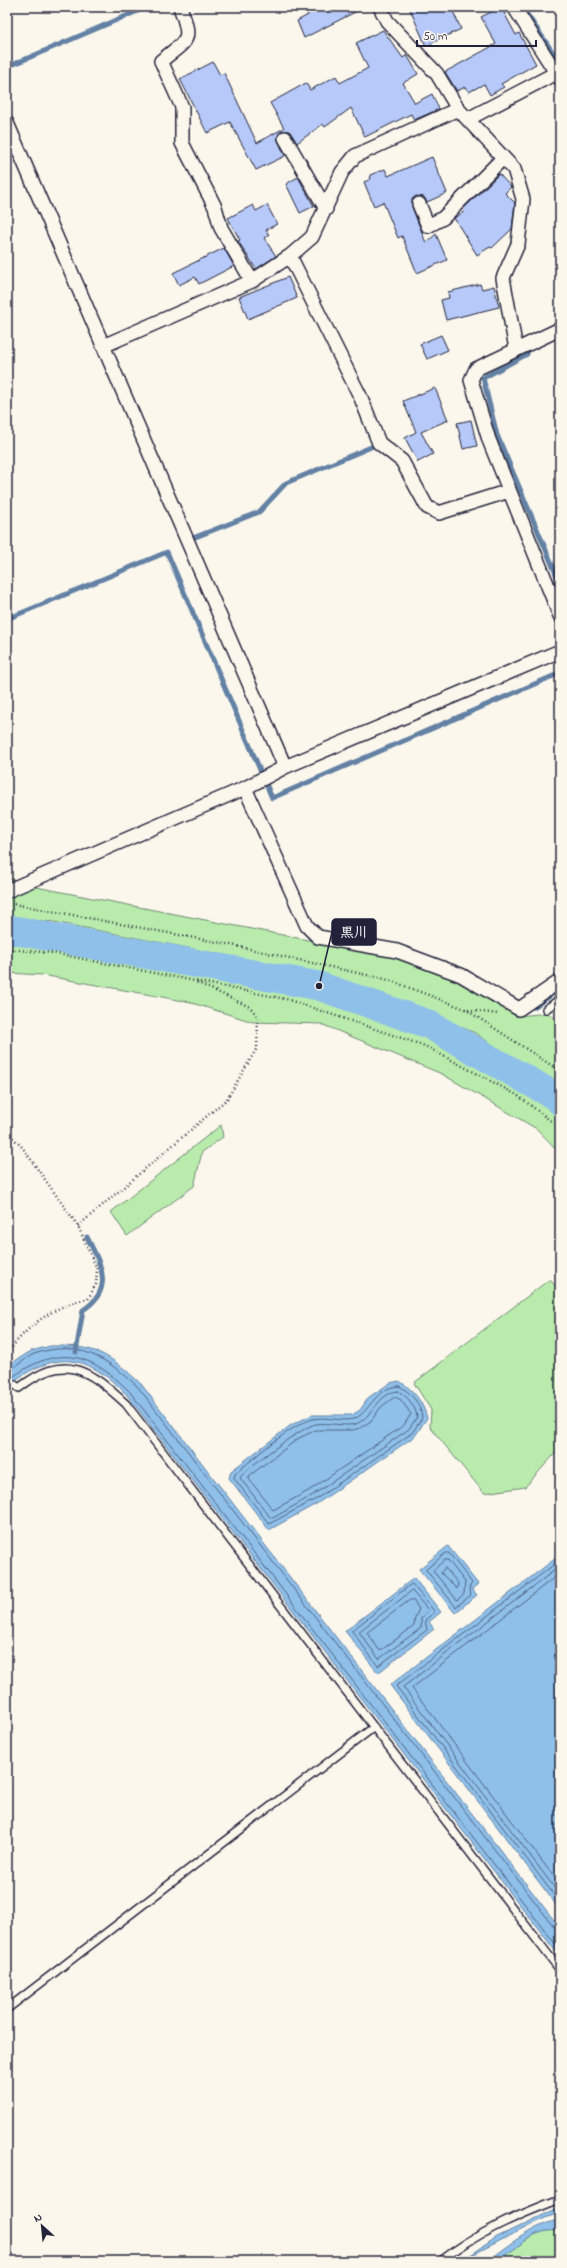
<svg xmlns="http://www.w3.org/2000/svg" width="567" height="2268" viewBox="0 0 567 2268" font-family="'Indie Flower','Klee One',sans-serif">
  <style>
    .green { fill: #b9ecac; stroke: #6e8774 }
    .water { fill: #8fc0ea; stroke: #6381a4 }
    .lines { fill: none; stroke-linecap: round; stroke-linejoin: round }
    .shore { stroke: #4e6181; stroke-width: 1 }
    .stream { stroke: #6381a4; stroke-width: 5 }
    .river { stroke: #8fc0ea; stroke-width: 29 }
    .building { fill: #b6c9f8; stroke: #22223b }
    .service-casing { stroke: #22223b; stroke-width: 10 }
    .minor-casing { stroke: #22223b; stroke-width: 16 }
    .path { stroke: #22223b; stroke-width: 2.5; stroke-dasharray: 1 3; stroke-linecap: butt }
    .service { stroke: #fbf7ec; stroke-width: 7 }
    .minor { stroke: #fbf7ec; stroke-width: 13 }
    .leader { fill: none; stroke: #22223b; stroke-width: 1.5 }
    .callout-dot { fill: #22223b; stroke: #fbf7ec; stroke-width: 1.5 }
    .callout { fill: #22223b; stroke: #22223b; stroke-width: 1.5 }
    .callout-label { font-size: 14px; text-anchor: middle; font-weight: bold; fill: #fff }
  </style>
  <rect width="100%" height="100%" fill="#fbf7ec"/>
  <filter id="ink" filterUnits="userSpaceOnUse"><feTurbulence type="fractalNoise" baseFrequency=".025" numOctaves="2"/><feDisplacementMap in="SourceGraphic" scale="8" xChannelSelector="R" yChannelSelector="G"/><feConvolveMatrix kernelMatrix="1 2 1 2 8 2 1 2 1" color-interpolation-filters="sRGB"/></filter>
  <g filter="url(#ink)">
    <path class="green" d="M 7,877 L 36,887 L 308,940 L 394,955 L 458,980 L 519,1016 L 548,1013 L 560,1023 L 560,1090 L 475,1033 L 418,1008 L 230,956 L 54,922 L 7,918 Z
      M 7,937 L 38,940 L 284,987 L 428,1035 L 523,1085 L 560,1111 L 560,1153 L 537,1129 L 442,1074 L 321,1024 L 253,1022 L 189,1002 L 42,975 L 7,973 Z
      M 221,1125 L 223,1137 L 202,1152 L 194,1186 L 127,1236 L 111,1212 Z
      M 550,1279 L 560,1292 L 560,1448 L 525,1487 L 484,1493 L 430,1427 L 431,1410 L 414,1383 Z
      M 555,2230 L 560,2232 L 560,2261 L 497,2261 L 538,2232 Z"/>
    <path class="water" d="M 50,1346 C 95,1345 108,1353 141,1384 L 560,1928 L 560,1957 L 127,1395 C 85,1352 55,1350 7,1386 L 7,1366 L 31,1351 Z
      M 399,1381 C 414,1390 423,1402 427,1418 L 415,1436 L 318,1503 L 269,1530 L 229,1478 L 231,1471 L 291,1425 L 312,1415 L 352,1415 L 360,1410 L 369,1397 L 390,1383 Z
      M 448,1546 L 478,1584 L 472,1589 L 477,1595 L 455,1613 L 419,1569 Z
      M 560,1555 L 560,1910 L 390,1685 Z
      M 414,1578 L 441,1612 L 429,1622 L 434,1629 L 378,1673 L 345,1631 Z
      M 560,2207 L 560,2213 L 545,2218 L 466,2258 L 497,2237 Z
      M 560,2220 L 560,2232 C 530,2223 513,2261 487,2261 C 505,2247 538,2222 560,2220 Z"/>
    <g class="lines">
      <path class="shore" d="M 7,1369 C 17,1368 25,1358 34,1354 C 78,1339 107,1358 138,1387 L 555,1928 L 560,1930
        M 7,1381 C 56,1344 88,1350 130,1392 L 560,1950
        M 399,1386 C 411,1392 421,1404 422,1418 L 412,1433 L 316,1499 L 269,1524 L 234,1478 L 235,1474 C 254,1458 290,1425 313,1419 C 326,1416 341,1422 353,1419 C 369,1415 374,1387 399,1386 Z
        M 398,1391 C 407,1396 416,1406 417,1417 L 409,1429 L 313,1495 L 273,1518 L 270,1517 L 240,1478 C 243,1470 305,1425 316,1424 C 327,1422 347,1427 356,1424 C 373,1417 378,1393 398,1391 Z
        M 395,1397 L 401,1400 L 411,1414 L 404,1425 L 310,1490 L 273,1510 L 249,1479 L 249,1476 L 299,1438 L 316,1430 L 353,1430 L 360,1428 L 371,1421 L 381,1407 Z
        M 446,1553 L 449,1553 L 472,1583 L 469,1588 L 471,1595 L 456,1607 L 426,1570 Z
        M 445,1560 L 448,1560 L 465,1582 L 464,1594 L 457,1600 L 433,1571 Z
        M 560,1560 L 396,1686 L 560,1903
        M 560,1566 L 403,1687 L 560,1895
        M 445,1568 L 458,1583 L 457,1589 L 441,1573 Z
        M 560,1573 L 412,1688 L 560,1885
        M 412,1584 L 435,1612 L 425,1620 L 427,1630 L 378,1666 L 352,1631 Z
        M 412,1591 L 428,1610 L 421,1619 L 421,1628 L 379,1659 L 359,1632 Z
        M 410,1600 L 413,1600 L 419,1609 L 415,1618 L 414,1626 L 380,1651 L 367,1633 Z"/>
      <path class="stream" d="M 522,7 L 560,63
        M 7,67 L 147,7
        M 527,354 L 483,378 L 497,435 L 560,583
        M 193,538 L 259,512 L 286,483 L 371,447
        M 7,619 L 167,552 L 272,798 L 560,673
        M 534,1007 L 554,993
        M 76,1352 L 83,1310 C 115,1289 101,1265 87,1237
        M 7,1394 L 8,1393"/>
      <path class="river" d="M 7,929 L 319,986 L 428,1024 L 555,1096 L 560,1101"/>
    </g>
    <path class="building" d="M 304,7 L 365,7 L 304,38 L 297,21 L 308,15 Z
      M 409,7 L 451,7 L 461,29 L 426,46 Z
      M 501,7 L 516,35 L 519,33 L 536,64 L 501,84 L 504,87 L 490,95 L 484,84 L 469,92 L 465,87 L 457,91 L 445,72 L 496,44 L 481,17 Z
      M 383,30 L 403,58 L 407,55 L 418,74 L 403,83 L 415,103 L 432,94 L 439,109 L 414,120 L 411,114 L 365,137 L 351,108 L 325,127 L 323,124 L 297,143 L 289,131 L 281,131 L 277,138 L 285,156 L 256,170 L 230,122 L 207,133 L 180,79 L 213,62 L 220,75 L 224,73 L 257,143 L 284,128 L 270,103 L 306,83 L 310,90 L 336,76 L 340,83 L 368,68 L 356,43 Z
      M 432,157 L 447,193 L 427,202 L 424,197 L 416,196 L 412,199 L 412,207 L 426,243 L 436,234 L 447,260 L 417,273 L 402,236 L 398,238 L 383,202 L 374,206 L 364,182 L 371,179 L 370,175 L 385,169 L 388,176 Z
      M 499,174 L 511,187 L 505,193 L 515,203 L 512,229 L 492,248 L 490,247 L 477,255 L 454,218 L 465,211 L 463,209 Z
      M 298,177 L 314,206 L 300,213 L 286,184 Z
      M 253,205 L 256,211 L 267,205 L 277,224 L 266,230 L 269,235 L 264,238 L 276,256 L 256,269 L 238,241 L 240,240 L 228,218 Z
      M 224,248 L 234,266 L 199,284 L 195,277 L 179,285 L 173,273 Z
      M 288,277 L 297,298 L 248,319 L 239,297 Z
      M 480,284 L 482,289 L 494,286 L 499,307 L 446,320 L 441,300 L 449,298 L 448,292 Z
      M 441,335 L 448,350 L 427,359 L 420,344 Z
      M 435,388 L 448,420 L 421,432 L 433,454 L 418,462 L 405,438 L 416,432 L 403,401 Z
      M 471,420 L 477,446 L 463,449 L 457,423 Z"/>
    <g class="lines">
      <g class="service-casing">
        <path id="service" d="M 546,1009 L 560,999
          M 15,1385 L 19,1388 C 65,1352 88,1369 126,1404 L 560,1970
          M 7,2009 L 374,1727
          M 441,2261 C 477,2232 518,2215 560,2199"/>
      </g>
      <g class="minor-casing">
        <path id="minor" d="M 180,7 C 193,42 188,39 161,61 L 182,107 L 182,143 L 215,207 L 221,228 L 252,281
          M 380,7 L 387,21 L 437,74 L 458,109 L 514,169 L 523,199 L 518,244 L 503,278 L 516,349
          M 514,7 L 560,79
          M 468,119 L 556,73
          M 7,123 L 285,767
          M 285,138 L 326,209
          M 419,204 L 428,226 L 443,218 L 503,158
          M 290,256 L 312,237 L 342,172 L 355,156 L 458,109
          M 560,329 L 476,369 L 471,380 L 489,440 L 560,616
          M 103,346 L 252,281 L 290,256 L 361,398 L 379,443 L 402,461 L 427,507 L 439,513 L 509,491
          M 245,788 L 307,926 L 318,937 L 397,951 L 461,975 L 519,1009 L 560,981
          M 7,891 L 245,788 L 285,767 L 560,651"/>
      </g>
      <path class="path" d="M 14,904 L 227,944 L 389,980 L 465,1009 L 560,1071
        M 7,949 L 53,953 L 286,999 L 425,1046 L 517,1095 L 560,1128
        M 468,1010 L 498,1014
        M 7,1132 L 22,1147 L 78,1226 L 97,1269 L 96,1284 L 88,1299 C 56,1304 25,1327 7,1354
        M 78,1226 L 227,1099 L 257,1048 L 258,1017 L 250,1007 L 196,982"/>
      <use href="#service" class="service"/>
      <use href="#minor" class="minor"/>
    </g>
  </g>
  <path class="leader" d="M319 986L332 932"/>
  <circle class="callout-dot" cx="319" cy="986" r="4"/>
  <rect class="callout" x="332" y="919" width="44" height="26" rx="4"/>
  <g class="callout-label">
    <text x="354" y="937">黒川</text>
  </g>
  <rect width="567" height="2268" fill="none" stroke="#fbf7ec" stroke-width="24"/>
  <rect x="12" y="12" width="543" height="2244" fill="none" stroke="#22223b" stroke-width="1.5" filter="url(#ink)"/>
  <g transform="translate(42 2226) rotate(333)" stroke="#fbf7ec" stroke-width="3" paint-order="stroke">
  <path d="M0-3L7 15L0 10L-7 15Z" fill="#22223b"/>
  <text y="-6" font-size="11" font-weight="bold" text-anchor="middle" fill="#22223b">N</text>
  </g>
  <path d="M417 40v6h119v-6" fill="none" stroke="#22223b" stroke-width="2"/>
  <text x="423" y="40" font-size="12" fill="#22223b" stroke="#fbf7ec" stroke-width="3" paint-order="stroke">50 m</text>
</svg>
